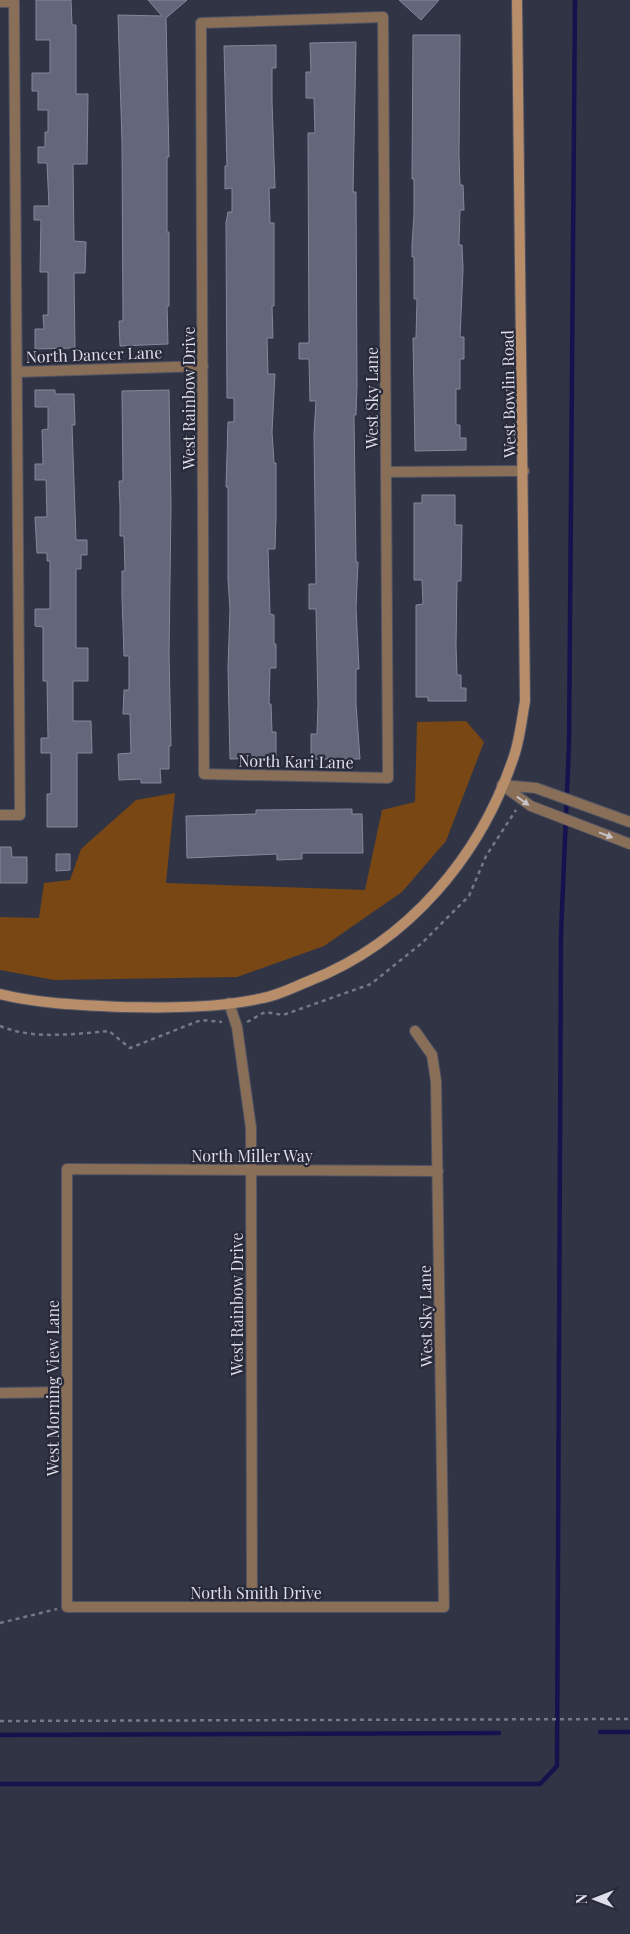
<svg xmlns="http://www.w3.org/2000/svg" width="630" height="1934" viewBox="0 0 630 1934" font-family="'Playfair Display',serif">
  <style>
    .green { fill: #784714 }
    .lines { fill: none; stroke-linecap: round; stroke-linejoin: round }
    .stream { stroke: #17124e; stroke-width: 4.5 }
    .building { fill: #64667a; stroke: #85889d }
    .street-casing { stroke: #505363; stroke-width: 12 }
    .secondary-casing { stroke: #505363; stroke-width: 12 }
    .path { stroke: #767887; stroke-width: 2.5; stroke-dasharray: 4 4; stroke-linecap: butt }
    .street { stroke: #896e58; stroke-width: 10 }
    .secondary { stroke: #b88e6a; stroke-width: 10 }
    .oneway { fill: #c7c2c5 }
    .labels { text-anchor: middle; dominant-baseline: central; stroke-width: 4.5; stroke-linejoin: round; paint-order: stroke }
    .street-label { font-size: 16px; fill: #dcdee9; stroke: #282a3a }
  </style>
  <rect width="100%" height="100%" fill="#313445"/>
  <path class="green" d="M 466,721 L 484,742 L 446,841 L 402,892 L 324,946 L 237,977 L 54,980 L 0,970 L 0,917 L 39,918 L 44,883 L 70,880 L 81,849 L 136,800 L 175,793 L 166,883 L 365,890 L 382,810 L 415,802 L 417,722 Z"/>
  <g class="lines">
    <path class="stream" d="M 600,1732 L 630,1732
      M 0,1735 L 499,1733
      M 0,1784 L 540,1784 L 557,1766 L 561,934 L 569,745 L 575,0"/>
  </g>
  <path class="building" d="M 36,0 L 71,0 L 72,25 L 76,25 L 76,94 L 88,94 L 87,164 L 73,164 L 74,241 L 86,242 L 85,273 L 74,273 L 75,348 L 35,349 L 35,329 L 44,329 L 43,315 L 48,315 L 48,272 L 40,272 L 41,220 L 34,220 L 34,206 L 49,206 L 47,163 L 38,163 L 38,147 L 45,147 L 45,132 L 48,132 L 48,110 L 38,110 L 38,91 L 32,91 L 32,73 L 50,73 L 50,40 L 36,40 Z
    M 148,0 L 187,0 L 166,18 L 169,157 L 167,157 L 167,232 L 169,232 L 169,306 L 167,306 L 168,344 L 120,346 L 119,321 L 123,321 L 122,142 L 118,15 L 162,16 Z
    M 399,0 L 439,0 L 421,20 Z
    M 413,35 L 460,35 L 459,155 L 460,185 L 463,185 L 464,210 L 460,210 L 459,245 L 462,245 L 463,269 L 460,337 L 464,337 L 464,359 L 460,359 L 460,389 L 456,389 L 456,425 L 460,425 L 460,438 L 466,438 L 466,450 L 415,451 L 413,338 L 416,338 L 417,299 L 414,299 L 414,257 L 412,257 L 412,245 L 414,214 L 414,179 L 412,179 Z
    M 356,42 L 353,192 L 356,192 L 357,386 L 356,415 L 354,415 L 356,562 L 358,562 L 356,608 L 359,669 L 356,669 L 356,704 L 360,759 L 311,759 L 311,734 L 317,734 L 318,704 L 316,609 L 309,609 L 309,584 L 316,584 L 314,434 L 316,401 L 310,401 L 309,359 L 299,359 L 299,343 L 309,343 L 308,133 L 315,133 L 314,98 L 306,98 L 306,72 L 311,72 L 310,43 Z
    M 276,45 L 276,68 L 272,68 L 272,101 L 275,188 L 269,188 L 270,223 L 274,223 L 274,306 L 272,306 L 273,338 L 267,338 L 268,374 L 275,374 L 272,432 L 274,463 L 276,463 L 276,518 L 275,549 L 268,549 L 270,614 L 274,615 L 274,644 L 276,644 L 276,668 L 270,668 L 269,704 L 271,704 L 272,732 L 276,732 L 276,758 L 230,759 L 228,668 L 230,609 L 228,579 L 228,487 L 226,487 L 228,422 L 234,422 L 234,398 L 227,398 L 226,223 L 228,212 L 232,212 L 232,188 L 225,189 L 225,166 L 227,166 L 224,46 Z
    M 35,390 L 55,390 L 55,394 L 74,394 L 75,425 L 72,425 L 76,540 L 87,540 L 87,555 L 81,555 L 81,569 L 76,569 L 76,648 L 88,648 L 88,681 L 73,681 L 73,721 L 91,721 L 92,753 L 77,753 L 77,827 L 47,827 L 47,794 L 51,794 L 51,753 L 41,753 L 41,738 L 48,738 L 47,681 L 43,681 L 43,627 L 35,626 L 35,609 L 50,609 L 50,561 L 47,561 L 47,553 L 37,553 L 35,517 L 47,517 L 46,480 L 35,480 L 35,464 L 43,464 L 42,430 L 48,429 L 48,407 L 35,407 Z
    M 169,390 L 171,505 L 169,655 L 171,746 L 169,746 L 169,769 L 160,769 L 161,783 L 141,783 L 141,779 L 119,780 L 118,754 L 131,753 L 130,714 L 123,714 L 124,690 L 129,690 L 129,656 L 124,656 L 122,596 L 122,571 L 125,571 L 124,536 L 120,536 L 120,506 L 119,481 L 123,481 L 122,391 Z
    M 422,495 L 455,495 L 455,525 L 462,525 L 461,581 L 457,581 L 456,646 L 457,675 L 461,675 L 461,688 L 466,688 L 466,701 L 428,701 L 428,697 L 416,697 L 416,605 L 423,604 L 422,580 L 414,580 L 414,503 L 422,503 Z
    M 352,809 L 352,814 L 362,814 L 363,853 L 302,853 L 302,859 L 277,860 L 277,854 L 187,858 L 186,816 L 256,814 L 256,810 Z
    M 0,847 L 11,847 L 12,857 L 27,857 L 27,883 L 0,883 Z
    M 56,854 L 70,854 L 70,870 L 56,871 Z"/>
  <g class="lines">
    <g class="street-casing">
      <path id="street" d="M 0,2 L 14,2 L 20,815 L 0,815
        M 383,17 L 388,778 L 204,774 L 201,23 Z
        M 17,372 L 203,366
        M 386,472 L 524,471
        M 502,785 L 531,806 L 630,844
        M 502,785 L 536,788 L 630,822
        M 229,1003 L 237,1027 L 251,1128 L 252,1607
        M 415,1031 L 432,1055 L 436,1081 L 444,1607 L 67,1607 L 67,1169 L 438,1171
        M 0,1393 L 67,1392"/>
    </g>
    <g class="secondary-casing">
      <path id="secondary" d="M 0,994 C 40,1004 83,1005 124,1007 C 168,1008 220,1008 263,998 C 279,995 294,987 309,981 C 409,942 482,855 515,753 C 520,737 522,718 525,701 L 517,0"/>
    </g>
    <path class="path" d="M 247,1022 L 265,1012 L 283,1015 L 371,984 L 422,943 L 469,896 L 486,856 L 516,810
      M 0,1026 C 33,1040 74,1034 109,1031 L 130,1048 L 201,1020 L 222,1022
      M 0,1623 L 57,1609
      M 0,1721 L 630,1719"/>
    <use href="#street" class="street"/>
    <use href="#secondary" class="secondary"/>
  </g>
  <defs><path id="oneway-solid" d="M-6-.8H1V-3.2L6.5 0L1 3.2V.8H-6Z" transform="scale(1.25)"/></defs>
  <g class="oneway">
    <use href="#oneway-solid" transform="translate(523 801) rotate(36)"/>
    <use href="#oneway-solid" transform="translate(606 835) rotate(21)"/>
  </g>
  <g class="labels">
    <g class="street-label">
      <text transform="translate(94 354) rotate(-2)">North Dancer Lane</text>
      <text transform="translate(508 394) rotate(-91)">West Bowlin Road</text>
      <text transform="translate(188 398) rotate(-90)">West Rainbow Drive</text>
      <text transform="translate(371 398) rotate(-90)">West Sky Lane</text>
      <text transform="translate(296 761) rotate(1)">North Kari Lane</text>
      <text x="252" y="1155">North Miller Way</text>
      <text transform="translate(236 1304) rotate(-90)">West Rainbow Drive</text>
      <text transform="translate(425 1316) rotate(-91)">West Sky Lane</text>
      <text transform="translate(52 1388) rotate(-90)">West Morning View Lane</text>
      <text x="256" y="1592">North Smith Drive</text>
    </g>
  </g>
  <g transform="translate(595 1899) rotate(270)" stroke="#282a3a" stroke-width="4" paint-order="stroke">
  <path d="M0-4L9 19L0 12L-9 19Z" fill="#dcdee9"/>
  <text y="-8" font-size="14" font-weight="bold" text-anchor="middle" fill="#dcdee9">N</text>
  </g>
</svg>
